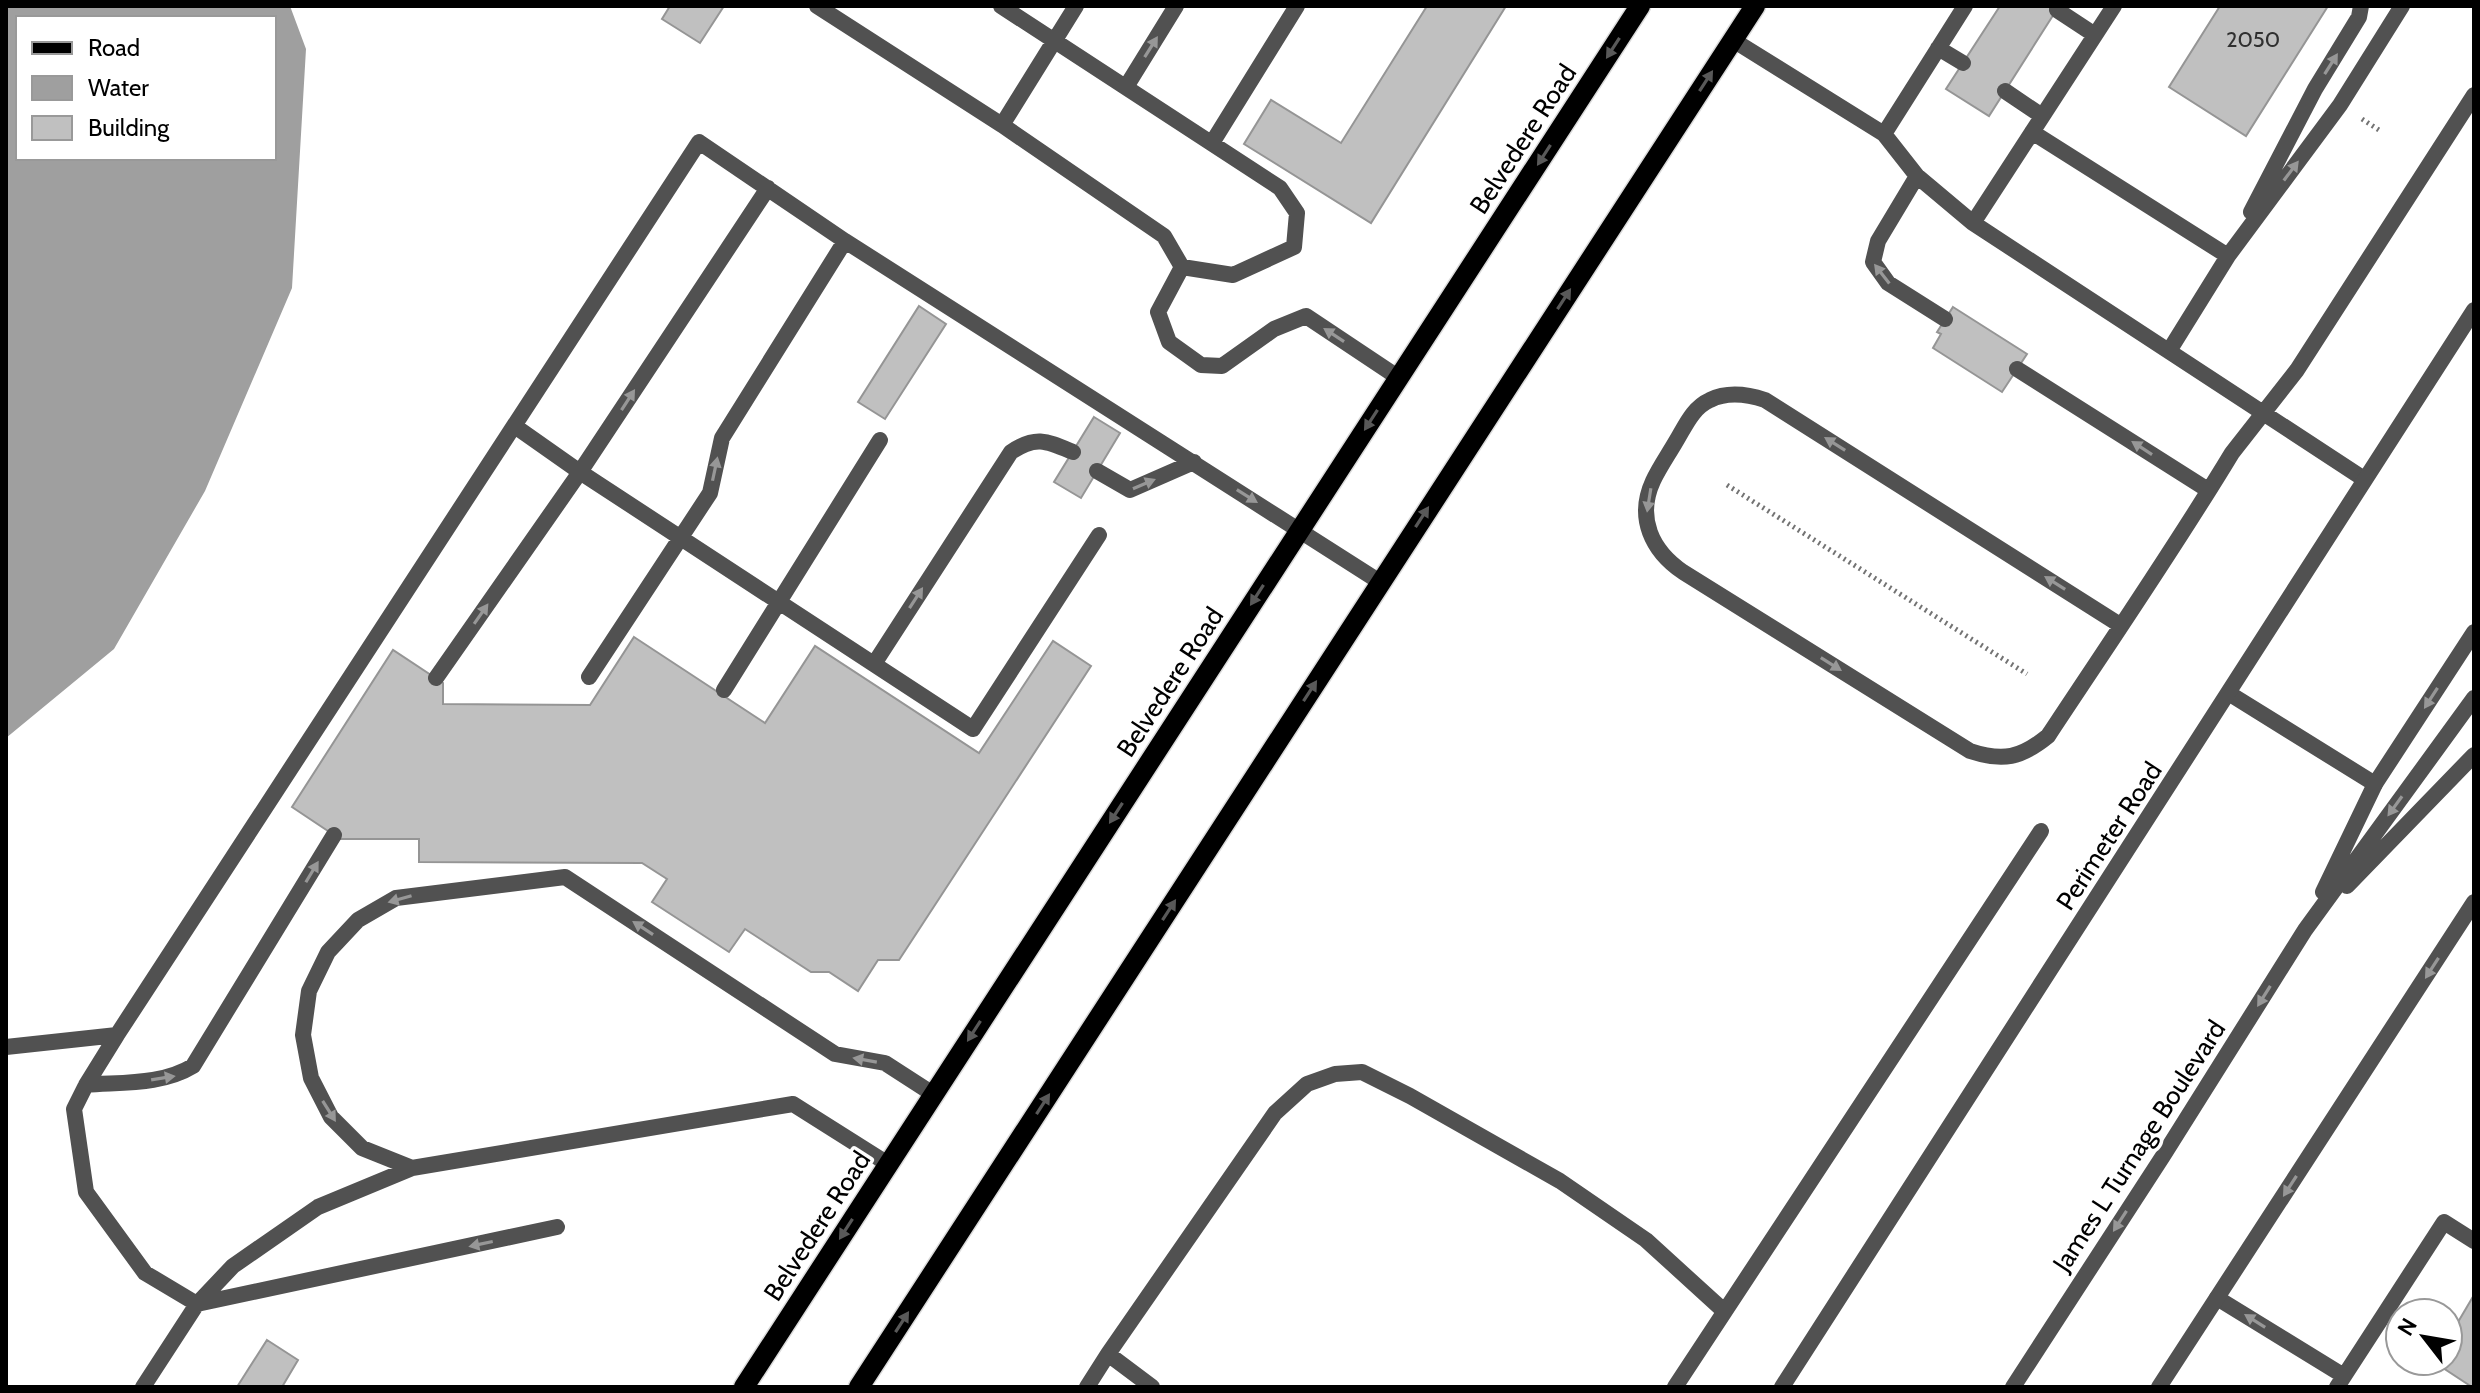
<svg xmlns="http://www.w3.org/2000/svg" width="2480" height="1393" viewBox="0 0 2480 1393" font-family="Cabin,sans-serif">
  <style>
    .water { fill: #9f9f9f; fill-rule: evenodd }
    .building { fill: #c0c0c0; stroke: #959595; stroke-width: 2 }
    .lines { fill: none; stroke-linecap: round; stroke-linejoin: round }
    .primary-casing { stroke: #dbdbdb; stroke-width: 23 }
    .path { stroke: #737373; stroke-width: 5; stroke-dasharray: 2 4; stroke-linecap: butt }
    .service { stroke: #515151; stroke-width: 16 }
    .minor { stroke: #515151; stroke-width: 16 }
    .tertiary { stroke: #515151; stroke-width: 16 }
    .primary { stroke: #000; stroke-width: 20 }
    .oneway { fill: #979797 }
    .oneway2 { fill: #595959 }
    .labels { text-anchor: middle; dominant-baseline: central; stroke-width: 7; stroke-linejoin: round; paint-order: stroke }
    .number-label { font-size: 22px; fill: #303030 }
    .street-label { font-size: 26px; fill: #000; stroke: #fff }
  </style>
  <rect width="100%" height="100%" fill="#fff"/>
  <path class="water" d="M 6,6 L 290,6 L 306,49 L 292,288 L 205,491 L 114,649 L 6,738 ZM 18,18 L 274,18 L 274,158 L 18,158 Z"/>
  <path class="building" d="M 670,6 L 724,6 L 700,43 L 662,19 Z
    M 1427,6 L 1506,6 L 1371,223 L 1244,144 L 1271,100 L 1341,143 Z
    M 2000,6 L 2059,6 L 1989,116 L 1946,89 Z
    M 2220,6 L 2328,6 L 2246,136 L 2169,87 Z
    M 919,306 L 946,324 L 885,419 L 858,402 Z
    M 1953,307 L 2027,354 L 2002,392 L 1933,348 L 1941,334 L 1937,332 Z
    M 1094,417 L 1120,433 L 1081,498 L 1054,482 Z
    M 634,637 L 765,723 L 815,646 L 979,753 L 1053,641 L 1091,666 L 899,960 L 878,960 L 858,991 L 829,972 L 811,972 L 745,929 L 729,952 L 652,902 L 667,879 L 642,863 L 419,862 L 419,839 L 340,839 L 292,807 L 393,650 L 443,683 L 443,704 L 590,705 Z
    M 2474,1295 L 2474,1387 L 2472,1387 L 2434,1362 L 2448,1361 L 2448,1339 Z
    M 267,1340 L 298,1360 L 282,1387 L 237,1387 Z"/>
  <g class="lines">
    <g class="primary-casing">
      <path id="primary" d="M 744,1387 L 1640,6
        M 859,1387 L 1755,6"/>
    </g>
    <path class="path" d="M 2362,119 L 2379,130
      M 1727,485 L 2027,674"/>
    <path class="service" d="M 817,6 L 1002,125 L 1164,236 L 1182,267
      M 1001,6 L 1280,188 L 1297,213 L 1294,247 L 1233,275 L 1182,267
      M 2057,10 L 2095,35
      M 1733,40 L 1884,134 L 1917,176 L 1973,223 L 2364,479
      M 1938,48 L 1963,63
      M 1126,87 L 1176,6
      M 2005,91 L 2042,116
      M 1002,125 L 1076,6
      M 2032,132 L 2228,256
      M 1884,134 L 1965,6
      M 1212,143 L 1297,6
      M 1917,176 L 1878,241 L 1873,262 L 1888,283 L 1945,319
      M 2251,212 L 2315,89 L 2359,17 L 2361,6
      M 1973,223 L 2114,6
      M 1182,267 L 1158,312 L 1169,342 L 1201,365 L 1222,366 L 1274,329 L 1306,316 L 1399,378
      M 2169,351 L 2228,256 L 2340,105 L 2402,6
      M 2017,369 L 2208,490
      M 516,427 L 580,472 L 973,729 L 1099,535
      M 1097,471 L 1130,490 L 1194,462
      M 2120,625 L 1765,400 C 1747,394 1728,391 1710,400 C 1692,408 1685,427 1675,443 C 1668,455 1659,468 1653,481 C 1636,518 1652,551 1683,572 L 1970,751 C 2003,762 2021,758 2048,736 C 2110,642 2174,549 2232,453 L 2297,370 L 2474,95
      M 874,664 L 1011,452 C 1036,435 1047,441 1073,452
      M 589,677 L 710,493 L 722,438 L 845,241
      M 436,678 L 580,472 L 768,188
      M 724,690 L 880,440
      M 2230,694 L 2375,784
      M 6,1047 L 117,1035
      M 86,1085 C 122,1082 162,1085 193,1066 L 334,835
      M 888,1164 L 793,1104 L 412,1168 L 362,1148 L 331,1117 L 311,1078 L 303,1035 L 309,991 L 328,952 L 358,920 L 396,898 L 565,877 L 835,1054 L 885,1063 L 933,1094
      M 557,1227 L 197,1304 L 145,1273 L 86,1192 L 74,1109 L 86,1085 L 117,1035 L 699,142 L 845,241 L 1380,582
      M 2217,1298 L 2344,1376
      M 1108,1354 L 1275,1113 L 1307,1084 L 1335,1074 L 1362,1072 L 1410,1096 L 1560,1181 L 1646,1240 L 1724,1311
      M 143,1387 L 197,1304 L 233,1266 L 318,1207 L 412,1168
      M 1087,1387 L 1108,1354 L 1152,1387
      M 1675,1387 L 2041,831
      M 2337,1387 L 2444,1222 L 2474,1241"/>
    <path class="minor" d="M 2159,1387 L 2474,902"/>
    <path class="tertiary" d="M 2347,886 L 2474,755
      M 2323,892 L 2375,784 L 2474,632
      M 1782,1387 L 2474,310
      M 2013,1387 L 2163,1156 L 2305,930 L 2474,698"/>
    <use href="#primary" class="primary"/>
  </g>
  <defs><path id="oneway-solid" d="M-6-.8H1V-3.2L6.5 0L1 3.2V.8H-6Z" transform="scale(2)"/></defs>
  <g class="oneway">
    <use href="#oneway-solid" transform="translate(1151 47) rotate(-58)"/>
    <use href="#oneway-solid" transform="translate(2331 64) rotate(-58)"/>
    <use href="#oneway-solid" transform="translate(2291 171) rotate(-53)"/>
    <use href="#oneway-solid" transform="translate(1882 274) rotate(-128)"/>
    <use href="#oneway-solid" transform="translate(1334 335) rotate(-147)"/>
    <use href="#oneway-solid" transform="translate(628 400) rotate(-57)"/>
    <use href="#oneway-solid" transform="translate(1835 444) rotate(-148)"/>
    <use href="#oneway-solid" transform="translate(2142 448) rotate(-147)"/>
    <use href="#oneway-solid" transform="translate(715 469) rotate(-78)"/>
    <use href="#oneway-solid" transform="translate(1144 484) rotate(-23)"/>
    <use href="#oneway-solid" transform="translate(1247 496) rotate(32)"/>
    <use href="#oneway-solid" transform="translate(1649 500) rotate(99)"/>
    <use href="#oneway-solid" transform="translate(2055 583) rotate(-148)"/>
    <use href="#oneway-solid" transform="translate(916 598) rotate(-57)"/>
    <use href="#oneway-solid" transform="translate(481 614) rotate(-55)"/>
    <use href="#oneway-solid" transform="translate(1831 664) rotate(32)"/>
    <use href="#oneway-solid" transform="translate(2431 698) rotate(123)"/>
    <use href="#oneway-solid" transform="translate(2395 806) rotate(126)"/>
    <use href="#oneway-solid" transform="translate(312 872) rotate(-59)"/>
    <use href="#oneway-solid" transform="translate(400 899) rotate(164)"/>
    <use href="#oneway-solid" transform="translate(643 928) rotate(-147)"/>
    <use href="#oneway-solid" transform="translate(2432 968) rotate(123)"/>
    <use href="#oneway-solid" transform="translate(2264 996) rotate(122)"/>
    <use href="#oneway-solid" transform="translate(865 1060) rotate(-170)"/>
    <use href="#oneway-solid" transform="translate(163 1078) rotate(-9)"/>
    <use href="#oneway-solid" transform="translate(329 1111) rotate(58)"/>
    <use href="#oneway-solid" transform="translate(2290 1186) rotate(123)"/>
    <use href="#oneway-solid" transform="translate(2120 1221) rotate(123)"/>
    <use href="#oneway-solid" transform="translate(481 1244) rotate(168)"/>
    <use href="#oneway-solid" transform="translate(2255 1321) rotate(-148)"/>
  </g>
  <g class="oneway2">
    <use href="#oneway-solid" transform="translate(1613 48) rotate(123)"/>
    <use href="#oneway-solid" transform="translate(1706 81) rotate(-57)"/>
    <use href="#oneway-solid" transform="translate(1544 155) rotate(123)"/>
    <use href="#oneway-solid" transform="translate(1564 299) rotate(-57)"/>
    <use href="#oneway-solid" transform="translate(1371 420) rotate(123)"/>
    <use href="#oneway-solid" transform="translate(1422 517) rotate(-57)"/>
    <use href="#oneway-solid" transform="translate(1257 595) rotate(123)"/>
    <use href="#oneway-solid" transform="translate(1310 691) rotate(-57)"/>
    <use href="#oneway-solid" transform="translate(1116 813) rotate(123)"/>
    <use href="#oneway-solid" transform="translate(1169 910) rotate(-57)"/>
    <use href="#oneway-solid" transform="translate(974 1031) rotate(123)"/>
    <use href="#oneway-solid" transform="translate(1043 1104) rotate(-57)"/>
    <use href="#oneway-solid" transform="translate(846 1229) rotate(123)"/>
    <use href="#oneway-solid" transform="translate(902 1322) rotate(-57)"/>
  </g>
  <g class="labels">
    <g class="number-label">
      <text x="2253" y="39">2050</text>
    </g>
    <g class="street-label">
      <text transform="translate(1523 139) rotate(-57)">Belvedere Road</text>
      <text transform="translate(1170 682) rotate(-57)">Belvedere Road</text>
      <text transform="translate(2109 836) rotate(-57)">Perimeter Road</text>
      <text transform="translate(2139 1146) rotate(-57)">James L Turnage Boulevard</text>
      <text transform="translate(817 1226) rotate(-57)">Belvedere Road</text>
    </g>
  </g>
  <rect width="2480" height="1393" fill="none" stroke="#000000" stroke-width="16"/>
  <rect x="16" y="16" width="260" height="144" fill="#ffffff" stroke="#999999" stroke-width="2"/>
  <rect x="32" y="42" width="40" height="12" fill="#000000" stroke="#999999" stroke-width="2"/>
  <text x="88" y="56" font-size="24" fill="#000000">Road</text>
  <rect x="32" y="76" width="40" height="24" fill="#9f9f9f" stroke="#999999" stroke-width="2"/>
  <text x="88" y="96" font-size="24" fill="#000000">Water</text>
  <rect x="32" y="116" width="40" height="24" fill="#c0c0c0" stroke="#999999" stroke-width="2"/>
  <text x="88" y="136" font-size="24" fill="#000000">Building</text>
  <g transform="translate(2424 1337) rotate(301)"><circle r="38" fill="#ffffff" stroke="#999999" stroke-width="2"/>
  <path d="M0-6L14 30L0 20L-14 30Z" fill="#000000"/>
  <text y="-12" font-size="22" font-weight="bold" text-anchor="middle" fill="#000000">N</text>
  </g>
</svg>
